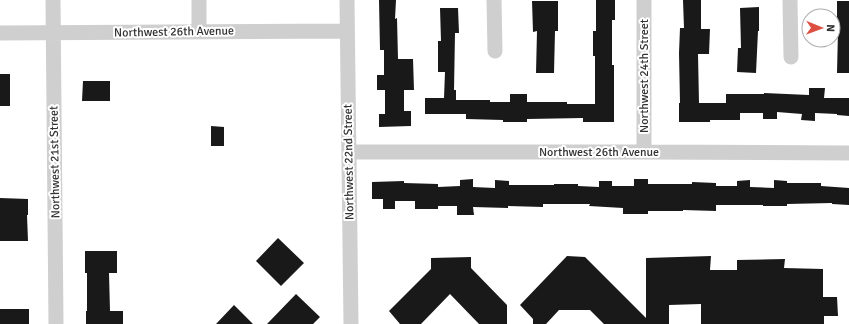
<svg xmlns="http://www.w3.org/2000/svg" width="849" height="324" viewBox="0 0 849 324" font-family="Signika,sans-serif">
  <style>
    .building { fill: #191919 }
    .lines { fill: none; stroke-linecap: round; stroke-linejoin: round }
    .minor { stroke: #cfcfcf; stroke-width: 15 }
    .labels { text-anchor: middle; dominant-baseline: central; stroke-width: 4; stroke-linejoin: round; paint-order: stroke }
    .street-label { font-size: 12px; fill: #323232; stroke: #fff }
  </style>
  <rect width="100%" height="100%" fill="#fff"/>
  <path class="building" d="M 379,0 L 396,0 L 395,19 L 397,18 L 398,59 L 413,59 L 414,90 L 404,90 L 404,111 L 411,111 L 411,126 L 379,127 L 379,114 L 385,114 L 385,90 L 377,90 L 377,75 L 384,75 L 384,50 L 380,50 Z
    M 596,0 L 615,0 L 615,20 L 612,20 L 612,65 L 614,65 L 614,122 L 583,122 L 583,118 L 527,119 L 527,122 L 503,122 L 503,120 L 466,119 L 466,114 L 425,114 L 425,98 L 444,98 L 445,72 L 438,72 L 438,41 L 441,41 L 440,8 L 458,8 L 459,33 L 455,33 L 454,90 L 456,90 L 456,100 L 490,100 L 490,102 L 510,102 L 510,94 L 527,94 L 527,102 L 567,102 L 567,104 L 595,104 L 595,56 L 593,56 L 593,31 L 596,31 Z
    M 683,0 L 701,0 L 701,29 L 710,29 L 709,54 L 698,54 L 699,103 L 726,103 L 726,94 L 764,94 L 764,93 L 809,95 L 809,88 L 825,88 L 824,98 L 849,98 L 849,116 L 837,115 L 837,114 L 815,113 L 815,121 L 801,120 L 802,114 L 777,112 L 777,119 L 763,119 L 763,113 L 740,113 L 740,120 L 710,120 L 710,122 L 679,122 L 679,103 L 680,103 L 679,53 L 680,28 L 684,28 Z
    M 532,1 L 558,1 L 558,31 L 555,31 L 554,73 L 536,73 L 537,31 L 533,32 Z
    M 837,1 L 849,1 L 849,73 L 837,73 L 838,31 L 837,32 Z
    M 759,7 L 759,31 L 758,31 L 756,73 L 737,72 L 738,48 L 741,48 L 740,8 Z
    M 0,74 L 10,74 L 10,106 L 0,106 Z
    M 83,81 L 110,81 L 110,101 L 82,101 Z
    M 211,126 L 224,127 L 224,146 L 211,146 Z
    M 473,179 L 473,187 L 495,188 L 495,180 L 509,181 L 509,185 L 554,185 L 554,184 L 578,184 L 578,186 L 599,187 L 599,181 L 612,181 L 612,186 L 634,186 L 634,179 L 648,179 L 648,184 L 692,184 L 692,182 L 716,183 L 716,186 L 737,186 L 737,181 L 750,180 L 750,187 L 774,188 L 774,180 L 787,181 L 787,183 L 821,183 L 821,186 L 849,188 L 849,205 L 832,204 L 832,203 L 787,204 L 787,206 L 763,206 L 763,205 L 716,205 L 716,211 L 683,210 L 683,211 L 648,211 L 648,214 L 623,214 L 623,208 L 589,206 L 590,204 L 543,204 L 543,207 L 508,206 L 508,208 L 473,207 L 474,215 L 457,215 L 457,206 L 438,206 L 438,209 L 415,209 L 415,201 L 395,201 L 395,209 L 383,209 L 383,199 L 372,199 L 372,182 L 404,181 L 404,183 L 438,184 L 438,187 L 460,186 L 460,180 Z
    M 0,198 L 28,199 L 28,215 L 27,215 L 28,241 L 0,241 Z
    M 278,238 L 304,263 L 281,286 L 256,261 Z
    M 85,251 L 117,251 L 117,273 L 109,273 L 110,311 L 123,311 L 123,324 L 86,324 L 86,311 L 87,311 L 87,273 L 85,273 Z
    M 567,256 L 585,257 L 646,318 L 646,258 L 711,256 L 710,270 L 737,270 L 737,260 L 785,259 L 784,268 L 823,269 L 823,297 L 837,297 L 838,316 L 824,316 L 824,324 L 701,324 L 701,304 L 669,305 L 669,324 L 604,324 L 590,310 L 559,310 L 546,324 L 533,324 L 533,319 L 520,305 Z
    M 471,257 L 471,268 L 507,305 L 507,324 L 479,324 L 450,294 L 421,324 L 400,324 L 389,311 L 431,269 L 431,258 Z
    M 296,294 L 320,317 L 313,324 L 267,324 Z
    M 234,305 L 253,324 L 216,324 Z
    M 0,309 L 29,309 L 29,324 L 0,324 Z"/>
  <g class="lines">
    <path class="minor" d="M 53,0 L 56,324
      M 199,0 L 199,31
      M 347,0 L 351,324
      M 494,0 L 495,51
      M 644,0 L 644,152
      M 790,0 L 791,57
      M 0,33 L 347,31
      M 349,152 L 644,152 L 849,153"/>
  </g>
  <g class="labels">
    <g class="street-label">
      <text transform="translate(174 32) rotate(-1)">Northwest 26th Avenue</text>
      <text transform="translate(644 76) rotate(-90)">Northwest 24th Street</text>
      <text x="599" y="152">Northwest 26th Avenue</text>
      <text transform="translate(55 162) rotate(-91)">Northwest 21st Street</text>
      <text transform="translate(349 162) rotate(-91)">Northwest 22nd Street</text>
    </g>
  </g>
  <g transform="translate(821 28) rotate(91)"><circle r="19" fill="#ffffff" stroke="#adadad"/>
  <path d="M0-3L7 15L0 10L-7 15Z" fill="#dd4f40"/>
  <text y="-6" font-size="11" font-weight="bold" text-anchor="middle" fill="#323232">N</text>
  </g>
</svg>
